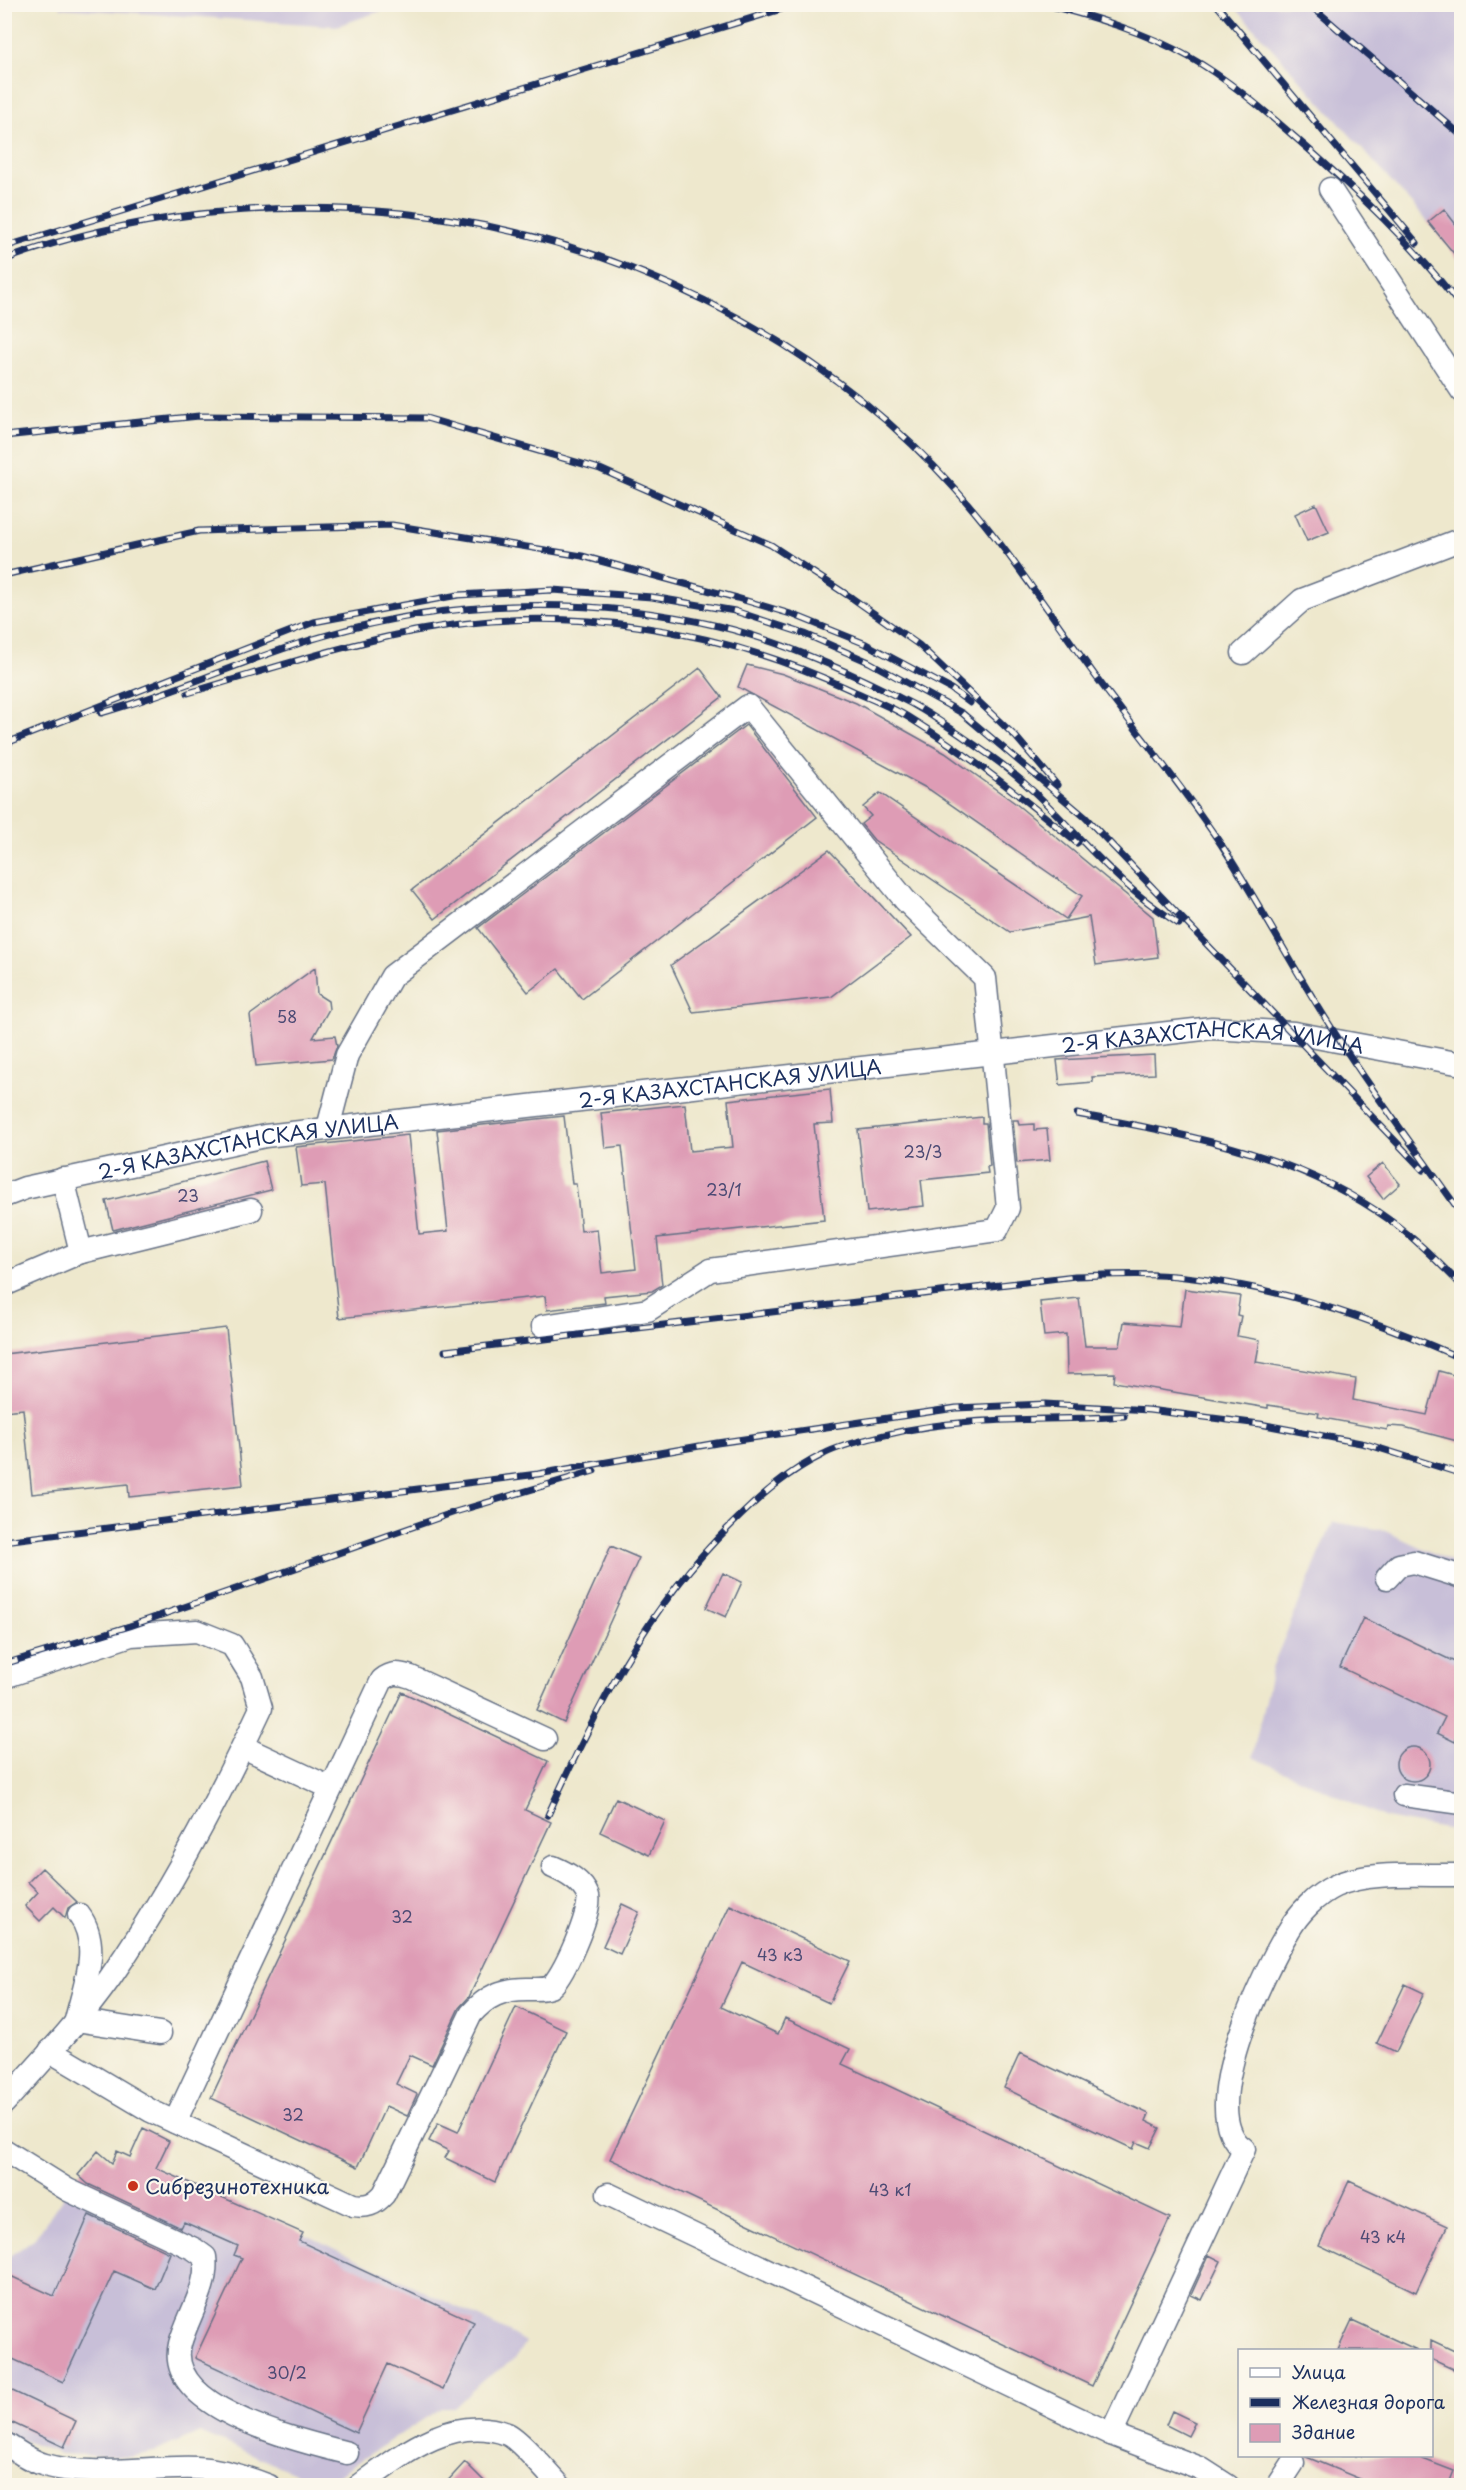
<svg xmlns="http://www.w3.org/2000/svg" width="1466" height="2490" viewBox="0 0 1466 2490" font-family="'Playpen Sans',sans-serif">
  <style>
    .industrial { fill: #c8bfd8 }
    .building { fill: #de9cb5 }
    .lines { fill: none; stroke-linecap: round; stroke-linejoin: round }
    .minor-casing { stroke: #657085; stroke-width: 25 }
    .minor { stroke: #fff; stroke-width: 22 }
    .rail-casing { stroke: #1b2f5e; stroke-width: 7 }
    .rail { stroke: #fbf7ec; stroke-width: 4.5; stroke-dasharray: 14; stroke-linecap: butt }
    .poi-dot { fill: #c8321e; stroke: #fbf7ec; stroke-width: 2 }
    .labels { text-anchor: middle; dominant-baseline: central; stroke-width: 4.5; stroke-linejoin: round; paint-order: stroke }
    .number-label { font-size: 16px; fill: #4c4a74 }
    .street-label { font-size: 20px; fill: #1b2f5e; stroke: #fbf7ec }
    .poi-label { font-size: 20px; fill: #1b2f5e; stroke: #fbf7ec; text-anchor: start }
  </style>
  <rect width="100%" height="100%" fill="#fbf7ec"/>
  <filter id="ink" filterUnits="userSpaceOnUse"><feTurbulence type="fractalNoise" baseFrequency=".0167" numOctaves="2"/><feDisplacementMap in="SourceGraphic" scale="12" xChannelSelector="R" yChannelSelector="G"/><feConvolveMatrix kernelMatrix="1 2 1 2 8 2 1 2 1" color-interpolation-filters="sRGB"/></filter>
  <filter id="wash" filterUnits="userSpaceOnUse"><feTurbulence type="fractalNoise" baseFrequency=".008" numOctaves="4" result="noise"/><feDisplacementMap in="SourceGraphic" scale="24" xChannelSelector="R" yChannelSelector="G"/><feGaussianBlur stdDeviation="1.35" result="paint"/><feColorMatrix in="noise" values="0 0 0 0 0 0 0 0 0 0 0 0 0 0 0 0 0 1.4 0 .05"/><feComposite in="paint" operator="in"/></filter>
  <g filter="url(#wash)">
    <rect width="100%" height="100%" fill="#eee8cd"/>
    <path class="industrial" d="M 60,5 L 399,5 L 337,26 L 61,8 Z
      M 1233,5 L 1461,5 L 1461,262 L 1428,222 Z
      M 1333,1522 L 1383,1530 L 1461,1566 L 1461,1832 L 1386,1818 L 1252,1757 L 1273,1665 Z
      M 98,2151 L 111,2164 L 117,2151 L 269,2217 L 507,2331 L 525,2342 L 515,2359 L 482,2381 L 454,2408 L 441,2408 L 322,2485 L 200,2432 L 154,2452 L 129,2457 L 60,2454 L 19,2439 L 5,2430 L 4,2261 L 35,2238 L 78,2175 Z"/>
    <g id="blocks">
      <path class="building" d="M 1444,209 L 1461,231 L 1461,262 L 1428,222 Z
        M 1316,504 L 1329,532 L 1307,541 L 1295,514 Z
        M 747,665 L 783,674 L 856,703 L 945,753 L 1015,803 L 1153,917 L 1158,957 L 1096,965 L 1089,917 L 1010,932 L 874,840 L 861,824 L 871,816 L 863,807 L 880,793 L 1066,919 L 1082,896 L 930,790 L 738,687 Z
        M 700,668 L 722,697 L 435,919 L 412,890 Z
        M 746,725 L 817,817 L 582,999 L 558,969 L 528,992 L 478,928 Z
        M 829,850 L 911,937 L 831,997 L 693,1012 L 671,965 Z
        M 315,968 L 317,994 L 328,1001 L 329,1009 L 313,1038 L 335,1036 L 337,1046 L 332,1059 L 256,1066 L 250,1015 Z
        M 1154,1055 L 1155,1074 L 1092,1077 L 1093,1082 L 1060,1085 L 1057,1060 Z
        M 830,1089 L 833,1123 L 814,1124 L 824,1220 L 657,1238 L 662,1285 L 652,1291 L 604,1296 L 605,1303 L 547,1310 L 545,1296 L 339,1318 L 325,1184 L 301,1186 L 296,1147 L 408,1135 L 419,1234 L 448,1231 L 437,1130 L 564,1116 L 572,1184 L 576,1184 L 581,1231 L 597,1229 L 602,1273 L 636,1269 L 622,1146 L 605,1148 L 601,1113 L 685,1104 L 690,1151 L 733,1147 L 728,1100 Z
        M 982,1117 L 982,1123 L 986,1123 L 990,1166 L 987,1167 L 988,1173 L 921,1180 L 924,1206 L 867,1212 L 858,1130 Z
        M 1013,1120 L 1018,1120 L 1019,1125 L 1034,1124 L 1034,1130 L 1047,1129 L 1050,1160 L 1017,1163 Z
        M 264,1161 L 271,1190 L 113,1230 L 106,1201 Z
        M 1383,1163 L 1400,1184 L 1383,1199 L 1366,1177 Z
        M 1185,1289 L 1240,1296 L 1237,1315 L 1241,1316 L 1237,1336 L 1260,1340 L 1256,1362 L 1356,1379 L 1353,1400 L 1427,1415 L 1439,1371 L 1461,1377 L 1461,1442 L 1404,1427 L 1388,1426 L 1387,1430 L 1318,1417 L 1319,1413 L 1268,1405 L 1268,1408 L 1114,1382 L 1115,1373 L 1067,1374 L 1066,1334 L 1044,1336 L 1040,1302 L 1079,1298 L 1085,1346 L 1120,1346 L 1124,1322 L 1180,1327 Z
        M 226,1328 L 243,1485 L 129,1497 L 128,1484 L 32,1494 L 23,1409 L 4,1411 L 4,1354 Z
        M 611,1546 L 639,1558 L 564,1723 L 537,1710 Z
        M 723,1573 L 742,1582 L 726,1617 L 706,1608 Z
        M 1363,1618 L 1461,1665 L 1461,1728 L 1455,1742 L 1437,1733 L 1445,1717 L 1340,1667 Z
        M 402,1692 L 548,1761 L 525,1810 L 551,1822 L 469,1997 L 459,2008 L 432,2065 L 410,2055 L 396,2084 L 417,2094 L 407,2116 L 386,2106 L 358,2167 L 211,2098 Z
        M1396 1764a17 17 0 1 1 34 0a17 17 0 1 1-34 0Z
        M 616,1798 L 665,1821 L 649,1855 L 600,1832 Z
        M 42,1868 L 77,1902 L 68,1908 L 65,1918 L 54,1907 L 40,1921 L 25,1906 L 38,1892 L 28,1882 Z
        M 622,1904 L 639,1912 L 620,1954 L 603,1946 Z
        M 730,1905 L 850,1961 L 829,2003 L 742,1962 L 721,2007 L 778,2034 L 785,2018 L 850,2049 L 842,2064 L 1170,2218 L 1092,2386 L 610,2159 Z
        M 1405,1984 L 1424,1993 L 1396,2052 L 1377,2043 Z
        M 516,2007 L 566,2031 L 495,2182 L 445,2158 L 449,2151 L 429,2141 L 438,2123 L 458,2132 Z
        M 1020,2053 L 1149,2114 L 1146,2121 L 1160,2128 L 1150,2148 L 1136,2142 L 1133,2149 L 1004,2088 Z
        M 143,2128 L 169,2141 L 156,2168 L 303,2233 L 299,2241 L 474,2322 L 443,2389 L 388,2364 L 356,2433 L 195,2358 L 242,2258 L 234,2255 L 238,2246 L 184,2222 L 181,2228 L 88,2184 L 78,2175 L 98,2151 L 112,2163 L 117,2151 L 130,2157 Z
        M 1349,2181 L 1447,2226 L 1416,2292 L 1319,2246 Z
        M 89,2215 L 170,2253 L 155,2289 L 114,2271 L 63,2382 L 4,2355 L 4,2273 L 54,2296 Z
        M 1209,2255 L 1221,2261 L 1202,2300 L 1191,2295 Z
        M 1352,2320 L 1417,2350 L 1338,2350 Z
        M 1431,2340 L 1461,2354 L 1461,2373 L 1431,2359 Z
        M 4,2387 L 76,2421 L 64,2447 L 4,2419 Z
        M 1172,2411 L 1195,2422 L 1188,2436 L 1166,2425 Z
        M 1304,2456 L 1415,2456 L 1454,2471 L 1448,2486 L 1377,2486 Z
        M 465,2462 L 489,2486 L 443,2486 Z"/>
    </g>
  </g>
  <g filter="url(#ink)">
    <use href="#blocks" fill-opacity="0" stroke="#657085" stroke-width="1.5"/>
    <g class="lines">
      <g class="minor-casing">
        <g id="minor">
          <path d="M 1330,189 L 1462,391"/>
          <path d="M 1243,653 L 1302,600 L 1462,539"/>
          <path d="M 328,1128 L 347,1055 L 392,976 L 748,706 L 905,900 L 985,978 L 1008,1208 L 997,1230 L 710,1270 L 648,1310 L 543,1326"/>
          <path d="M 63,1179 L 81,1252 L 251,1210"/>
          <path id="s1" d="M 4,1196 L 25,1188 L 265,1136 L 1212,1028 L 1294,1033 L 1462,1064"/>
          <path d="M 4,1285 L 81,1252"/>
          <path d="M 1387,1578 L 1399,1565 L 1414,1562 L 1462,1577"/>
          <path d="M 4,1677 L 131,1635 L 197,1631 L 232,1645 L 252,1677 L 261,1708 C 217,1802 169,1893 110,1978 C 79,2022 40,2063 4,2103"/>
          <path d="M 243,1747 L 331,1788"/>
          <path d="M 1404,1795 L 1462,1803"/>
          <path d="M 79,1915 C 102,1945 84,1986 76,2020 L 160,2033"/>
          <path d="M 50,2051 L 151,2111 L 353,2205 C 367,2207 374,2205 384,2194 L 471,2014 C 487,1996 502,1989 527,1989 C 534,1989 543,1990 550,1987 C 562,1981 593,1908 588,1896 C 582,1881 567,1873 553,1867"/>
          <path d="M 175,2122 L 382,1680 C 392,1672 399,1673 411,1677 L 545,1739"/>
          <path d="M 4,2150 L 68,2190 L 194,2249 L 205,2257 C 209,2287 188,2315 180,2344 C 164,2410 302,2441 347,2453"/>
          <path d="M 608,2194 L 1111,2434 L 1200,2468 L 1228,2486"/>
          <path d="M 1111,2434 L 1244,2149 C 1193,2115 1264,1970 1289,1930 C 1299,1913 1316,1895 1335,1886 C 1368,1870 1425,1876 1462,1875"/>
          <path d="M 4,2443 C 17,2451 30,2461 45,2465 C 90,2478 149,2466 197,2468 C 221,2469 246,2477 269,2486"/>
          <path d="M 359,2486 C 400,2456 452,2413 507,2434 C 518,2438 550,2475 560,2486"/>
          <path d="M 1278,2486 L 1293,2463"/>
        </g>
      </g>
      <use href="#minor" class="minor"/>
      <g class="rail-casing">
        <path id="rail" d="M 1044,4 C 1094,17 1145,32 1189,57 C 1227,78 1265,111 1297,139 C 1357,191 1414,245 1462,308
          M 1216,4 L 1417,243
          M 1309,4 L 1462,136
          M 4,247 L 798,4
          M 4,260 C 130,213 268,200 401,213 C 609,234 817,333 956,490 C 1008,548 1048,612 1094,674 C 1137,733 1186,790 1226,852 C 1265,913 1299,979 1340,1041 C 1376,1097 1417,1151 1456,1206
          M 4,436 L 199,416 L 426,418 L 600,469 L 771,545 L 852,598 L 919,645 L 1016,737 L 1057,785
          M 4,575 L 199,531 L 392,525 L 582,556 L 737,598 L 794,615 L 866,644 L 951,689 L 970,703
          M 188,693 C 264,671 338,646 415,631 C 563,603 716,627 851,690 C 870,699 890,706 908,717 C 968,754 1023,798 1077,843
          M 101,713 C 178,692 251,656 327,635 C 454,599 589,596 718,626 C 782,641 854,674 912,704 C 939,719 966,739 992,757 C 1046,795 1085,850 1135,892 C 1149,904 1164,914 1179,924
          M 4,744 L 314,622 L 458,595 L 552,590 L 652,597 L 735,611 L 805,634 L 869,662 L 962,713 L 1085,817 L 1423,1170
          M 1077,1114 C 1187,1135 1298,1153 1391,1221 C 1417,1240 1439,1263 1462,1286
          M 445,1351 L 1075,1276 C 1111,1275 1149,1273 1185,1277 C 1281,1287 1374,1319 1462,1359
          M 4,1541 L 538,1474 L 717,1443 L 956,1408 L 1045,1404 L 1149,1410 L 1260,1424 L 1366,1444 L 1462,1474
          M 4,1664 L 130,1626 L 455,1512 L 594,1471
          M 548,1815 C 596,1709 647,1607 731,1525 C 760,1496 787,1472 824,1454 C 843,1444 869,1439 889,1434 C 969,1415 1044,1422 1124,1416"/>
      </g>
      <use href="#rail" class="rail"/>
    </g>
  </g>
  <circle class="poi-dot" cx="133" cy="2186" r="6"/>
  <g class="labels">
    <g class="number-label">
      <text x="287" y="1016">58</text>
      <text x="923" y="1151">23/3</text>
      <text x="724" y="1189">23/1</text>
      <text x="188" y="1195">23</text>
      <text x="402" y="1916">32</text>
      <text x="780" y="1954">43 к3</text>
      <text x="293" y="2114">32</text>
      <text x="890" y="2189">43 к1</text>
      <text x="1383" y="2236">43 к4</text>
      <text x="287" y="2372">30/2</text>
    </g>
    <g class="street-label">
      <text stroke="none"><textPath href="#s1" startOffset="1222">2-Я КАЗАХСТАНСКАЯ УЛИЦА</textPath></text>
      <text stroke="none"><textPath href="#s1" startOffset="736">2-Я КАЗАХСТАНСКАЯ УЛИЦА</textPath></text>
      <text stroke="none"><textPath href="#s1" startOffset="250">2-Я КАЗАХСТАНСКАЯ УЛИЦА</textPath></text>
    </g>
    <g class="poi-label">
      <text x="145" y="2186">Сибрезинотехника</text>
    </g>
  </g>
  <rect width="1466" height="2490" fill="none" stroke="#fbf7ec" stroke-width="24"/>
  <rect x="1238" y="2349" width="195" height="108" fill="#fbf7ec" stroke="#a1a7b3" stroke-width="1.5"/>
  <rect x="1250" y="2368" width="30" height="9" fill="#ffffff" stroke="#a1a7b3" stroke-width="1.5"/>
  <text x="1292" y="2379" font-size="18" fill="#1b2f5e">Улица</text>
  <rect x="1250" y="2398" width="30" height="9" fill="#1b2f5e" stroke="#a1a7b3" stroke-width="1.5"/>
  <text x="1292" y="2409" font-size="18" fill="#1b2f5e">Железная дорога</text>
  <rect x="1250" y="2424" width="30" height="18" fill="#de9cb5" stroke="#a1a7b3" stroke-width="1.5"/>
  <text x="1292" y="2439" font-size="18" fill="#1b2f5e">Здание</text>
</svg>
